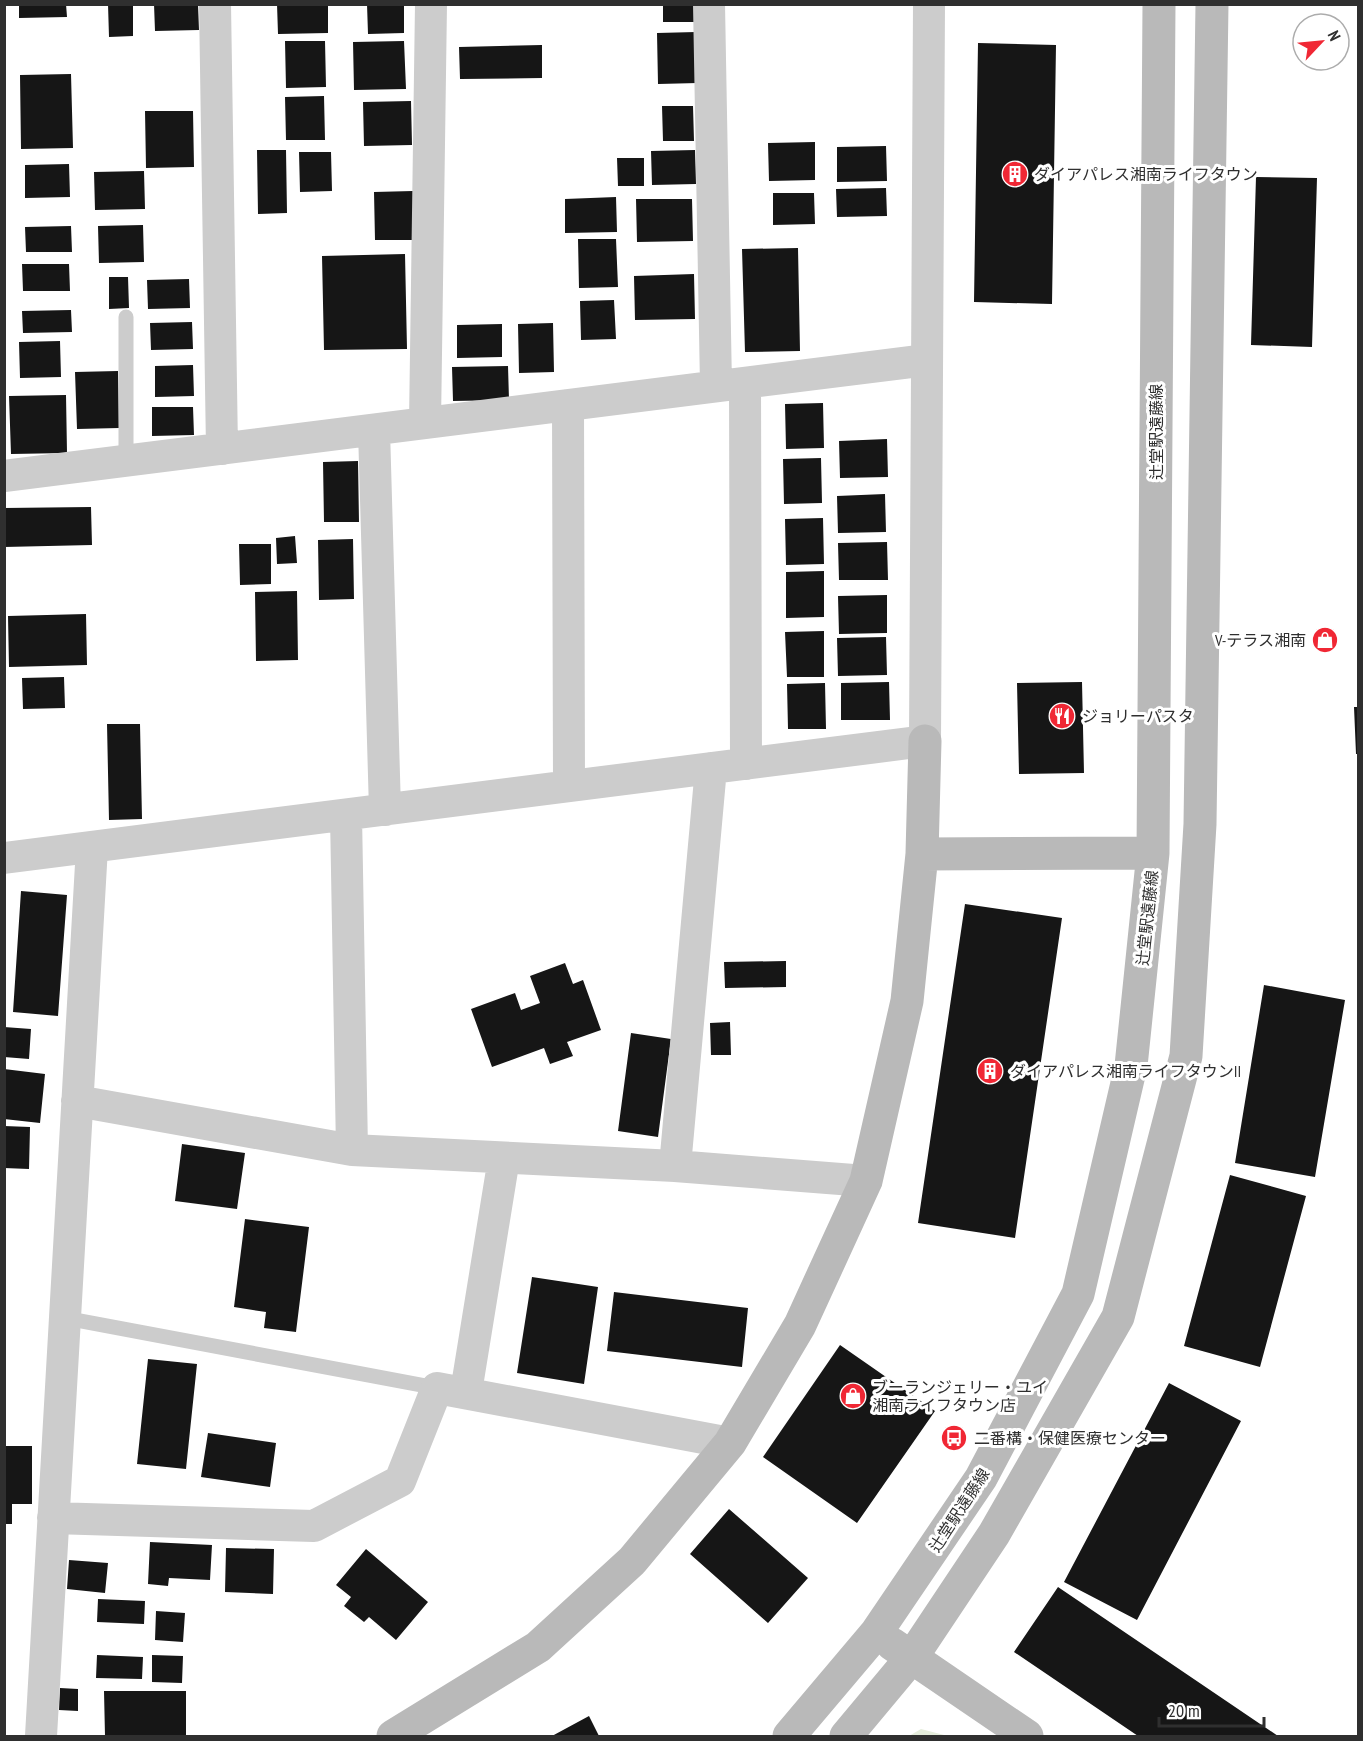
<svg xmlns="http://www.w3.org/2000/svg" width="1363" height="1741" viewBox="0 0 1363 1741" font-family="'PT Sans Narrow','Noto Sans JP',sans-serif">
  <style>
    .green { fill: #e5eddc }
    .building { fill: #161616 }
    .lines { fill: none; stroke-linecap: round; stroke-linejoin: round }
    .lane { stroke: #ccc; stroke-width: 15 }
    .street { stroke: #ccc; stroke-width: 32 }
    .secondary { stroke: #b9b9b9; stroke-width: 33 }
    .labels { text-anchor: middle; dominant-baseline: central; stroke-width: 6; stroke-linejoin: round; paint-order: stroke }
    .poi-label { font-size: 16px; fill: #2f2f2f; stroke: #fff; text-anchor: start }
    .street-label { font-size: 16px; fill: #2f2f2f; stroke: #fff }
  </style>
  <rect width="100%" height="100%" fill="#fff"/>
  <path class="green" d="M 921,1729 L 948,1736 L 909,1736 Z"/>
  <path class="building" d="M 19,4 L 66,4 L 67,17 L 19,18 Z
    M 108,4 L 133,4 L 133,36 L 109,37 Z
    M 154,4 L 198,4 L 199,30 L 155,31 Z
    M 277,4 L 328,4 L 328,33 L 278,34 Z
    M 367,4 L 404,4 L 404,33 L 368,34 Z
    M 663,4 L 698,4 L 698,22 L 663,22 Z
    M 696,32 L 698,83 L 658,84 L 657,33 Z
    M 285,41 L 325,41 L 326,87 L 286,88 Z
    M 404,41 L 406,89 L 354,90 L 353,42 Z
    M 978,43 L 1056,45 L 1052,304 L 974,302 Z
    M 542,45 L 542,78 L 460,79 L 459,47 Z
    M 71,74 L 73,148 L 21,149 L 20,75 Z
    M 324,96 L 325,140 L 286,140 L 285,97 Z
    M 411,101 L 412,145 L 364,146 L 363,102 Z
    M 662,106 L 693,106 L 694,141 L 663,141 Z
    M 145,111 L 193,111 L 194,167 L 146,168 Z
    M 815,142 L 815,180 L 769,181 L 768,143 Z
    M 886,146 L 887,181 L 837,182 L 837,147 Z
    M 257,150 L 286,150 L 287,213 L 258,214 Z
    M 695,150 L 696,184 L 652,185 L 651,151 Z
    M 299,152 L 331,152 L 332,191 L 300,192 Z
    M 617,158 L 644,158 L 644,186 L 618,186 Z
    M 69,164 L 70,197 L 25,198 L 25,165 Z
    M 144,171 L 145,209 L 95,210 L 94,172 Z
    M 1256,177 L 1317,178 L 1312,347 L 1251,345 Z
    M 886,188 L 887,216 L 837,217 L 836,189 Z
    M 413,191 L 414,240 L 375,240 L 374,192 Z
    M 773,193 L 814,193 L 815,224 L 773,225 Z
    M 616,197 L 617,232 L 565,233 L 565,199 Z
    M 636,199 L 692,199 L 693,241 L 637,242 Z
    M 143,225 L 144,262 L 99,263 L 98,226 Z
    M 71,226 L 72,252 L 26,252 L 25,227 Z
    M 578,239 L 616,239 L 618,287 L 579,288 Z
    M 798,248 L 800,351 L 745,352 L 742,249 Z
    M 405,254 L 407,349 L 324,350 L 322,256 Z
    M 22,264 L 69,264 L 70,291 L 23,291 Z
    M 694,274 L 695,319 L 635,320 L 634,276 Z
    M 109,277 L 128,277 L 129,308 L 109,309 Z
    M 189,279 L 190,308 L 148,309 L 147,280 Z
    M 614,300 L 616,339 L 581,340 L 580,301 Z
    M 71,310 L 72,332 L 23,333 L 22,311 Z
    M 192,322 L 193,349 L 151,350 L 150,323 Z
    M 553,323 L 554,372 L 519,373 L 518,324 Z
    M 502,324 L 502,357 L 457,358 L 457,325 Z
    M 60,341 L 61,377 L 20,378 L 19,342 Z
    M 193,365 L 194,396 L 155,397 L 155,366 Z
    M 508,366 L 509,400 L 453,401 L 452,367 Z
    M 118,371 L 119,428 L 77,429 L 75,372 Z
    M 66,395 L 67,453 L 11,454 L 9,396 Z
    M 823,403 L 824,448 L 786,449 L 785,404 Z
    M 152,407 L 193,407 L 194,435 L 152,436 Z
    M 887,439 L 888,477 L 840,478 L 839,441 Z
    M 821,458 L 822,503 L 784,504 L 783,459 Z
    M 358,461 L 359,522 L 324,522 L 323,462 Z
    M 885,494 L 886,532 L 838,533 L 837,496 Z
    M 91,507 L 92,545 L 4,547 L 4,508 Z
    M 823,518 L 824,564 L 786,565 L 785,519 Z
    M 295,536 L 297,563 L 277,564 L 276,538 Z
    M 353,539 L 354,599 L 319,600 L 318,540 Z
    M 887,542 L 888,580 L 839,580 L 838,543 Z
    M 239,544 L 271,544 L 271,584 L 240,585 Z
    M 824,571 L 824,617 L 786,618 L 786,572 Z
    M 297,591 L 298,660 L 256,661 L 255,592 Z
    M 887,595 L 887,633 L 839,634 L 838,596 Z
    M 86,614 L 87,665 L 9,667 L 8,616 Z
    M 824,631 L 824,677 L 787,677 L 785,632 Z
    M 886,637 L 887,675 L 838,676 L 837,638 Z
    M 64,677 L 65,708 L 23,709 L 22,678 Z
    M 889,682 L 890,720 L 841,720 L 841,683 Z
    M 1082,682 L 1084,773 L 1019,774 L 1017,683 Z
    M 825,683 L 826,729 L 788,729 L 787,684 Z
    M 1354,707 L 1358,707 L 1358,754 L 1356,754 Z
    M 107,724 L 140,724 L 142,819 L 109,820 Z
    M 21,891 L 67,895 L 58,1016 L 13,1012 Z
    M 965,904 L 1062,918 L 1015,1238 L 918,1223 Z
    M 786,961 L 786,987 L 725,988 L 724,962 Z
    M 565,963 L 573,984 L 583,980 L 601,1030 L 567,1042 L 573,1056 L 550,1064 L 544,1048 L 492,1067 L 471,1009 L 515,993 L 521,1010 L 540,1003 L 530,976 Z
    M 1264,985 L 1345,1000 L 1315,1177 L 1235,1163 Z
    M 730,1022 L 731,1055 L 711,1055 L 710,1023 Z
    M 4,1027 L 31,1029 L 29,1059 L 4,1057 Z
    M 631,1033 L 671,1039 L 658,1137 L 618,1131 Z
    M 4,1069 L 45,1074 L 40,1123 L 4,1119 Z
    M 4,1126 L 30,1127 L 29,1169 L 4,1168 Z
    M 182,1144 L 245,1153 L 237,1209 L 175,1201 Z
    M 1230,1175 L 1306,1196 L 1260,1367 L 1184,1346 Z
    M 245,1219 L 309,1227 L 296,1332 L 264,1328 L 266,1312 L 234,1307 Z
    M 532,1277 L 598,1287 L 584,1384 L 517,1373 Z
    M 614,1292 L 748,1308 L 742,1367 L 607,1351 Z
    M 840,1345 L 935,1411 L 857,1523 L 763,1457 Z
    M 148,1359 L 197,1364 L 186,1469 L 137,1464 Z
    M 1169,1383 L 1241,1421 L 1137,1620 L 1064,1582 Z
    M 208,1433 L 276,1443 L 270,1487 L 201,1477 Z
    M 4,1446 L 32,1446 L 32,1504 L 12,1504 L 12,1524 L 4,1524 Z
    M 729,1509 L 808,1578 L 768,1623 L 690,1554 Z
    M 150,1542 L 212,1545 L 210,1580 L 169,1578 L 168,1586 L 148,1584 Z
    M 226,1548 L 274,1549 L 273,1594 L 225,1592 Z
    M 366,1549 L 428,1602 L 396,1640 L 369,1617 L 364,1622 L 344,1606 L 351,1597 L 336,1585 Z
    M 69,1560 L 108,1563 L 105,1593 L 67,1589 Z
    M 1058,1587 L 1278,1736 L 1138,1736 L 1014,1652 Z
    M 98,1599 L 145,1601 L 144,1624 L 97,1622 Z
    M 156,1611 L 185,1613 L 183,1642 L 155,1640 Z
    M 97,1655 L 143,1657 L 142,1679 L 96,1678 Z
    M 152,1655 L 183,1656 L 182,1683 L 152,1682 Z
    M 60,1688 L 78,1689 L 78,1711 L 59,1710 Z
    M 104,1691 L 186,1691 L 186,1736 L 105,1736 Z
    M 589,1716 L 599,1736 L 552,1736 Z"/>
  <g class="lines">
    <path class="lane" d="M 126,317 L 126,461
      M 65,1318 L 437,1388"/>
    <path class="street" d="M 215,4 L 222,449
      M 709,4 L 716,386
      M 745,383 L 746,764
      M 568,405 L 569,786
      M 425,423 L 431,4
      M 374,430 L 385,810
      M 4,476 L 927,360
      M 346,815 L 352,1150
      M 4,858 L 925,741 L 929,4
      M 77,1101 L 352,1150 L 675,1166 L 866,1181
      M 675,1166 L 711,768
      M 466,1392 L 504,1158
      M 53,1518 L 314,1526 L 400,1481 L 437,1388 L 730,1443
      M 41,1736 L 92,847"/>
    <path class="secondary" d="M 922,854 L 1153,853
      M 892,1644 L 1027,1736
      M 393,1736 L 538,1647 L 632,1561 L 730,1443 L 800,1325 L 866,1181 L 907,1001 L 922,854 L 925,741
      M 789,1736 L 876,1633 L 981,1478 L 1078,1294 L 1131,1066 L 1153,853 L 1159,4
      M 846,1736 L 912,1657 L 994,1534 L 1118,1317 L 1186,1056 L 1200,824 L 1212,4"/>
  </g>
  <defs>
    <g id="building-disc" transform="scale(1.35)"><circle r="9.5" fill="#f02734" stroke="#fff"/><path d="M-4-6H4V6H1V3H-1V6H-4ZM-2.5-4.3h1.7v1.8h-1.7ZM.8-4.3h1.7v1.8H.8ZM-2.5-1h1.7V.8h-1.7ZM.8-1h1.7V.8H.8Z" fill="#fff"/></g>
    <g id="shop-disc" transform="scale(1.35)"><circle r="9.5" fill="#f02734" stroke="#fff"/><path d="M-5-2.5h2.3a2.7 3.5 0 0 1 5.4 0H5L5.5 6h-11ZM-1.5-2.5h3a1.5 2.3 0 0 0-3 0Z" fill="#fff"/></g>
    <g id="restaurant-disc" transform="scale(1.35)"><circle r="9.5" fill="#f02734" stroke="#fff"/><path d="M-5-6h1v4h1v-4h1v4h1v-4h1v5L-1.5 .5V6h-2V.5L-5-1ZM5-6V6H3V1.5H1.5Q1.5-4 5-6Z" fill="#fff"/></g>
    <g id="bus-disc" transform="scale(1.35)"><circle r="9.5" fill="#f02734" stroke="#fff"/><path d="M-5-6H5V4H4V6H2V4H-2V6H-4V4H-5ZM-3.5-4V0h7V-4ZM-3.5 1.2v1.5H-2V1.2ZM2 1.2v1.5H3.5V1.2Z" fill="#fff"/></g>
  </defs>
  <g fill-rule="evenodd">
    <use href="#building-disc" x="1015" y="174"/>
    <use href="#shop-disc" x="1325" y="640"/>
    <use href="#restaurant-disc" x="1062" y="716"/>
    <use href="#building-disc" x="990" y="1071"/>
    <use href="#shop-disc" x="853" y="1396"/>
    <use href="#bus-disc" x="954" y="1438"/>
  </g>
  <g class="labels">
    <g class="poi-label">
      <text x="1034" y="174">ダイアパレス湘南ライフタウン</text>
      <text x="1306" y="640" text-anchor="end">V-テラス湘南</text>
      <text x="1082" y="716">ジョリーパスタ</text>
      <text x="1010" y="1071">ダイアパレス湘南ライフタウンII</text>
      <text x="872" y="1387">ブーランジェリー・ユイ<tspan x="872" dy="18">湘南ライフタウン店</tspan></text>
      <text x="974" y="1438">二番構・保健医療センター</text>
    </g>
    <g class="street-label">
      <text transform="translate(1156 432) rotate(-90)">辻堂駅遠藤線</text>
      <text transform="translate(1147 918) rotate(-84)">辻堂駅遠藤線</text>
      <text transform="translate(959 1510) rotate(-57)">辻堂駅遠藤線</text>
    </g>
  </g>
  <rect width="1363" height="1741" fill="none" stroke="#2f2f2f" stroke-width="12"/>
  <g transform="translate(1321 42) rotate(64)"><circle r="28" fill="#ffffff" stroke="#acacac" stroke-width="1.5"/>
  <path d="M0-4.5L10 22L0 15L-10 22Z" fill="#f02734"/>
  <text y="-9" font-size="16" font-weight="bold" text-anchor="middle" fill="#2f2f2f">N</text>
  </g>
  <path d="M1159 1717v9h105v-9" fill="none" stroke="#2f2f2f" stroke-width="3"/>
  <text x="1168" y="1717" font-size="18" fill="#2f2f2f" stroke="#ffffff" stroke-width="4.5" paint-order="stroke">20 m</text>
</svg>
